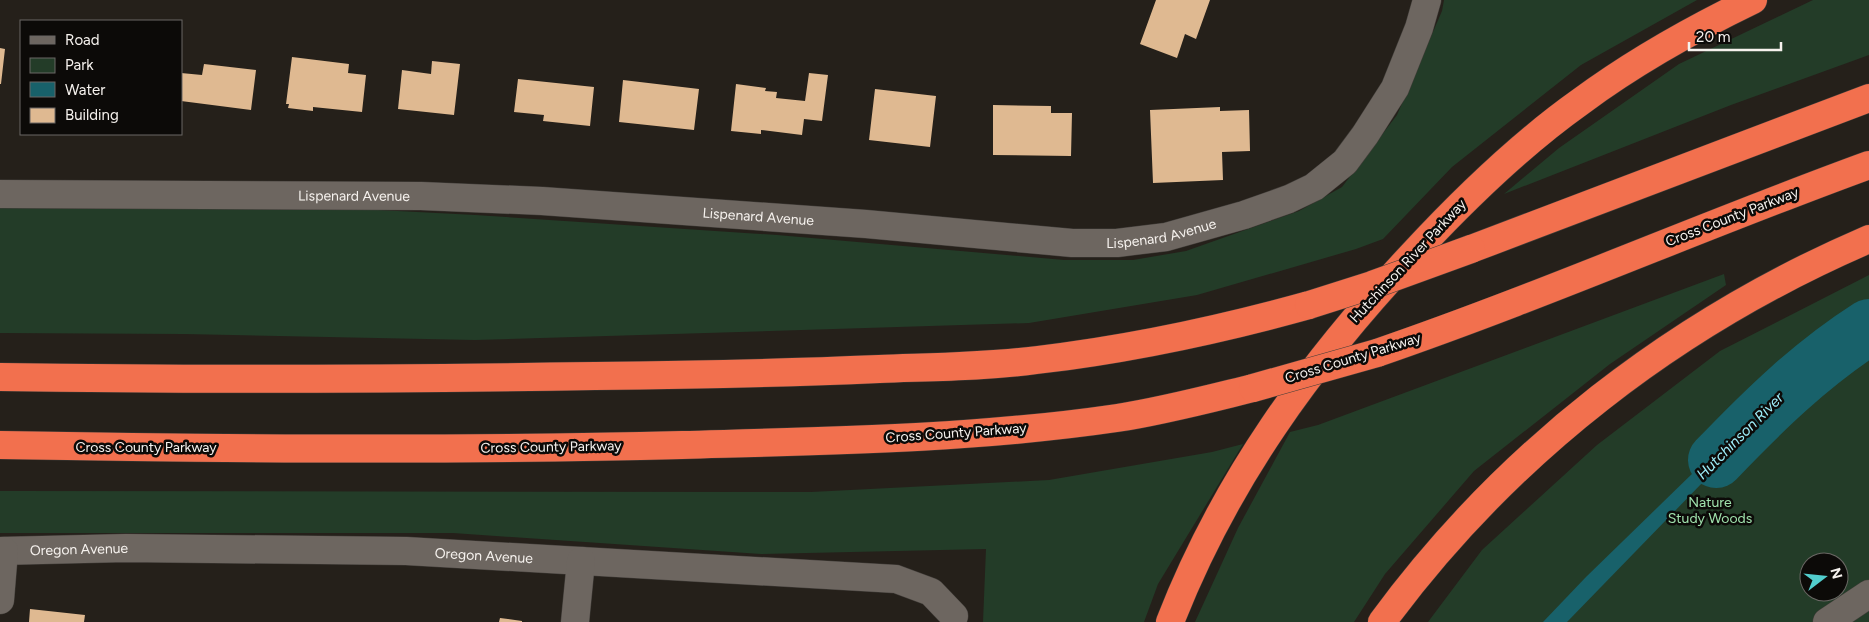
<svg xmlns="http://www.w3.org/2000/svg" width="1869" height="622" viewBox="0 0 1869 622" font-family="Figtree,sans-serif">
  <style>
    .green { fill: #233c28; fill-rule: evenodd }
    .water { fill: #18616a }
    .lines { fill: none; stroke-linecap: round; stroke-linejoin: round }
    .river { stroke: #18616a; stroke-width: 56 }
    .building { fill: #dfb991 }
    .minor-casing { stroke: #413d39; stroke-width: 29 }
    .highway-casing { stroke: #413d39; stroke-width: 29 }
    .minor { stroke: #6d6660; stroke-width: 28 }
    .highway { stroke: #f2704e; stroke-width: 28 }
    .highway-bridge-casing { stroke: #413d39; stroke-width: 29; stroke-linecap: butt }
    .highway-bridge { stroke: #f2704e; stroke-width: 28 }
    .labels { text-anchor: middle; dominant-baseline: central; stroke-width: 5; stroke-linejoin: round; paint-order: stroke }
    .street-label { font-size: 14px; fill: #f6f2ee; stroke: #0c0a08 }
    .park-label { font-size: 14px; fill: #a0e2ad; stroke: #0c0a08 }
    .water-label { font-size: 15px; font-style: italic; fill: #9eeefa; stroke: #0c0a08 }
  </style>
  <rect width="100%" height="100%" fill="#25201a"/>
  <path class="green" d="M 1444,0 L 1697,0 L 1581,65 L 1452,167 L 1383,239 L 1356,249 L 1197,295 L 1029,323 L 475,340 L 184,334 L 0,333 L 0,208 L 282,205 L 475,215 L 777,235 L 1064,260 L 1133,260 L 1186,251 L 1299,211 L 1342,187 L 1397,115 L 1442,11 Z
    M 1813,0 L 1869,0 L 1869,55 L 1731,105 L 1504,194 L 1559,148 L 1679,64 Z
    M 1724,274 L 1726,285 L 1610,364 L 1474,471 L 1385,574 L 1354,622 L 1195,622 L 1238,528 L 1290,432 L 1318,425 Z
    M 1869,275 L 1869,622 L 1428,622 L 1482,550 L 1597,445 L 1720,351 ZM 1809,562 L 1839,562 L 1839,592 L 1809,592 Z
    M 1243,444 L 1158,584 L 1144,622 L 983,622 L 986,549 L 761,554 L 453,533 L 0,533 L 0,491 L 811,492 L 1049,480 L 1212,452 Z"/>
  <path class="water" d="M 1767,401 L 1772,411 L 1567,622 L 1543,622 L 1586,577 Z"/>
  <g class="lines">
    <path class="river" d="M 1716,460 C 1763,411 1811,364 1869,327"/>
  </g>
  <path class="building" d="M 1156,0 L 1210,0 L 1196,39 L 1185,34 L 1177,58 L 1140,44 Z
    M 0,48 L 5,49 L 1,84 L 0,84 Z
    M 292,57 L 349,64 L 348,73 L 366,75 L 362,112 L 313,107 L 313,111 L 288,108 L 289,104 L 286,104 Z
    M 432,61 L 460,64 L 454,115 L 398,109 L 402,70 L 431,74 Z
    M 204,64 L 256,70 L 251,110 L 181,101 L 181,73 L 202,75 Z
    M 809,73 L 828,75 L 822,121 L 804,119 L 802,135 L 761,130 L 761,134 L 731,131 L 736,84 L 766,88 L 765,91 L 777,92 L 776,98 L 805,101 Z
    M 518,79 L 594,87 L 590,126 L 543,121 L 544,115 L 514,112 Z
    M 623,80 L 699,89 L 694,130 L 619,122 Z
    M 875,89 L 936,96 L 930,147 L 869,140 Z
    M 993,105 L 1051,106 L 1051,113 L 1072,113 L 1071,156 L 993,155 Z
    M 1220,107 L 1220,111 L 1249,110 L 1250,151 L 1222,152 L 1223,180 L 1153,183 L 1150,110 Z
    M 30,609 L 85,615 L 84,622 L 29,622 Z
    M 500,618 L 522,621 L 522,622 L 499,622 Z"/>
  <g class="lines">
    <g class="minor-casing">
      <g id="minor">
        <path id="s1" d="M 0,194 L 421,196 L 542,201 L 866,224 L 1072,243 L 1117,243 L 1166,237 L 1244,215 L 1289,199 L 1314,187 L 1345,162 L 1365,135 L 1395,88 L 1419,28 L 1427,0"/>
        <path id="s2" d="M 0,551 L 126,548 L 406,551 L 896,579 L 931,592 L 954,616"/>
        <path d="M 0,600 L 4,551"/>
        <path d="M 575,622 L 581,561"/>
        <path d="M 1827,622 L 1869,594"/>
      </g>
    </g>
    <g class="highway-casing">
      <path id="highway" d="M 1471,249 L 1869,98
        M 1377,353 C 1543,296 1704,225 1869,165
        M 0,377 C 198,380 396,379 595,376 C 690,375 784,373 879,369 C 931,367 985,367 1037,360 C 1130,349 1219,330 1309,305
        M 0,445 C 227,449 455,451 682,445 C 827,441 974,439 1117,418 C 1163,411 1208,399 1253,388
        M 1170,622 C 1225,481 1309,365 1412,255 C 1463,200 1518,146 1580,102 C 1634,62 1693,29 1753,0
        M 1382,622 C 1507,452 1676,322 1869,239"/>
    </g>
    <use href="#minor" class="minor"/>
    <use href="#highway" class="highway"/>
    <g class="highway-bridge-casing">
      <path id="highway-bridge" d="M 1309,305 L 1372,285 L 1471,249
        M 1253,388 L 1377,353"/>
    </g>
    <use href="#highway-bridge" class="highway-bridge"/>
  </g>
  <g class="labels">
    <g class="street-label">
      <text stroke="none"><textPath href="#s1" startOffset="354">Lispenard Avenue</textPath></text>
      <text stroke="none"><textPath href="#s1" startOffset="759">Lispenard Avenue</textPath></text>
      <text transform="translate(1732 217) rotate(-21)">Cross County Parkway</text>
      <text stroke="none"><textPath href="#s1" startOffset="1164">Lispenard Avenue</textPath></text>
      <text transform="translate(1408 261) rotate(-47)">Hutchinson River Parkway</text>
      <text transform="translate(1353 358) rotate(-17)">Cross County Parkway</text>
      <text transform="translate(956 433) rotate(-4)">Cross County Parkway</text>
      <text x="146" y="447">Cross County Parkway</text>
      <text transform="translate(551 447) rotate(-1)">Cross County Parkway</text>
      <text stroke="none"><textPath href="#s2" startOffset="79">Oregon Avenue</textPath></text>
      <text stroke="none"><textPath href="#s2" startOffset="484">Oregon Avenue</textPath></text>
    </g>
    <g class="park-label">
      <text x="1710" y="502">Nature<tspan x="1710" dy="16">Study Woods</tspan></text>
    </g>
    <g class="water-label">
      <text transform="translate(1740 436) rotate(-45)">Hutchinson River</text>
    </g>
  </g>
  <rect x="20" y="20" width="162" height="115" fill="#0c0a08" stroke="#6a6764"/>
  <rect x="30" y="36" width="25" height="8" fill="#6d6660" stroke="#6a6764"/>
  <text x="65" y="45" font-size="15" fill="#f6f2ee">Road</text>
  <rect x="30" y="58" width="25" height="15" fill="#233c28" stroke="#6a6764"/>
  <text x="65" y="70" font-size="15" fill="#f6f2ee">Park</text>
  <rect x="30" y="82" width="25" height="15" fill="#18616a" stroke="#6a6764"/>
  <text x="65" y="95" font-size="15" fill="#f6f2ee">Water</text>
  <rect x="30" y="108" width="25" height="15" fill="#dfb991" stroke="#6a6764"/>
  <text x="65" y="120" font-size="15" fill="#f6f2ee">Building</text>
  <g transform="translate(1824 577) rotate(74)"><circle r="24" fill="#0c0a08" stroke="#6a6764"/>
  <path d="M0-4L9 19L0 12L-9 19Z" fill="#52cdcd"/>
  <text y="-8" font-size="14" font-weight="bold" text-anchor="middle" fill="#f6f2ee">N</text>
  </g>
  <path d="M1689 42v8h92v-8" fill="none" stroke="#f6f2ee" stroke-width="2.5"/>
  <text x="1696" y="42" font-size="15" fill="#f6f2ee" stroke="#0c0a08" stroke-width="4" paint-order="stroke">20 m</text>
</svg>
